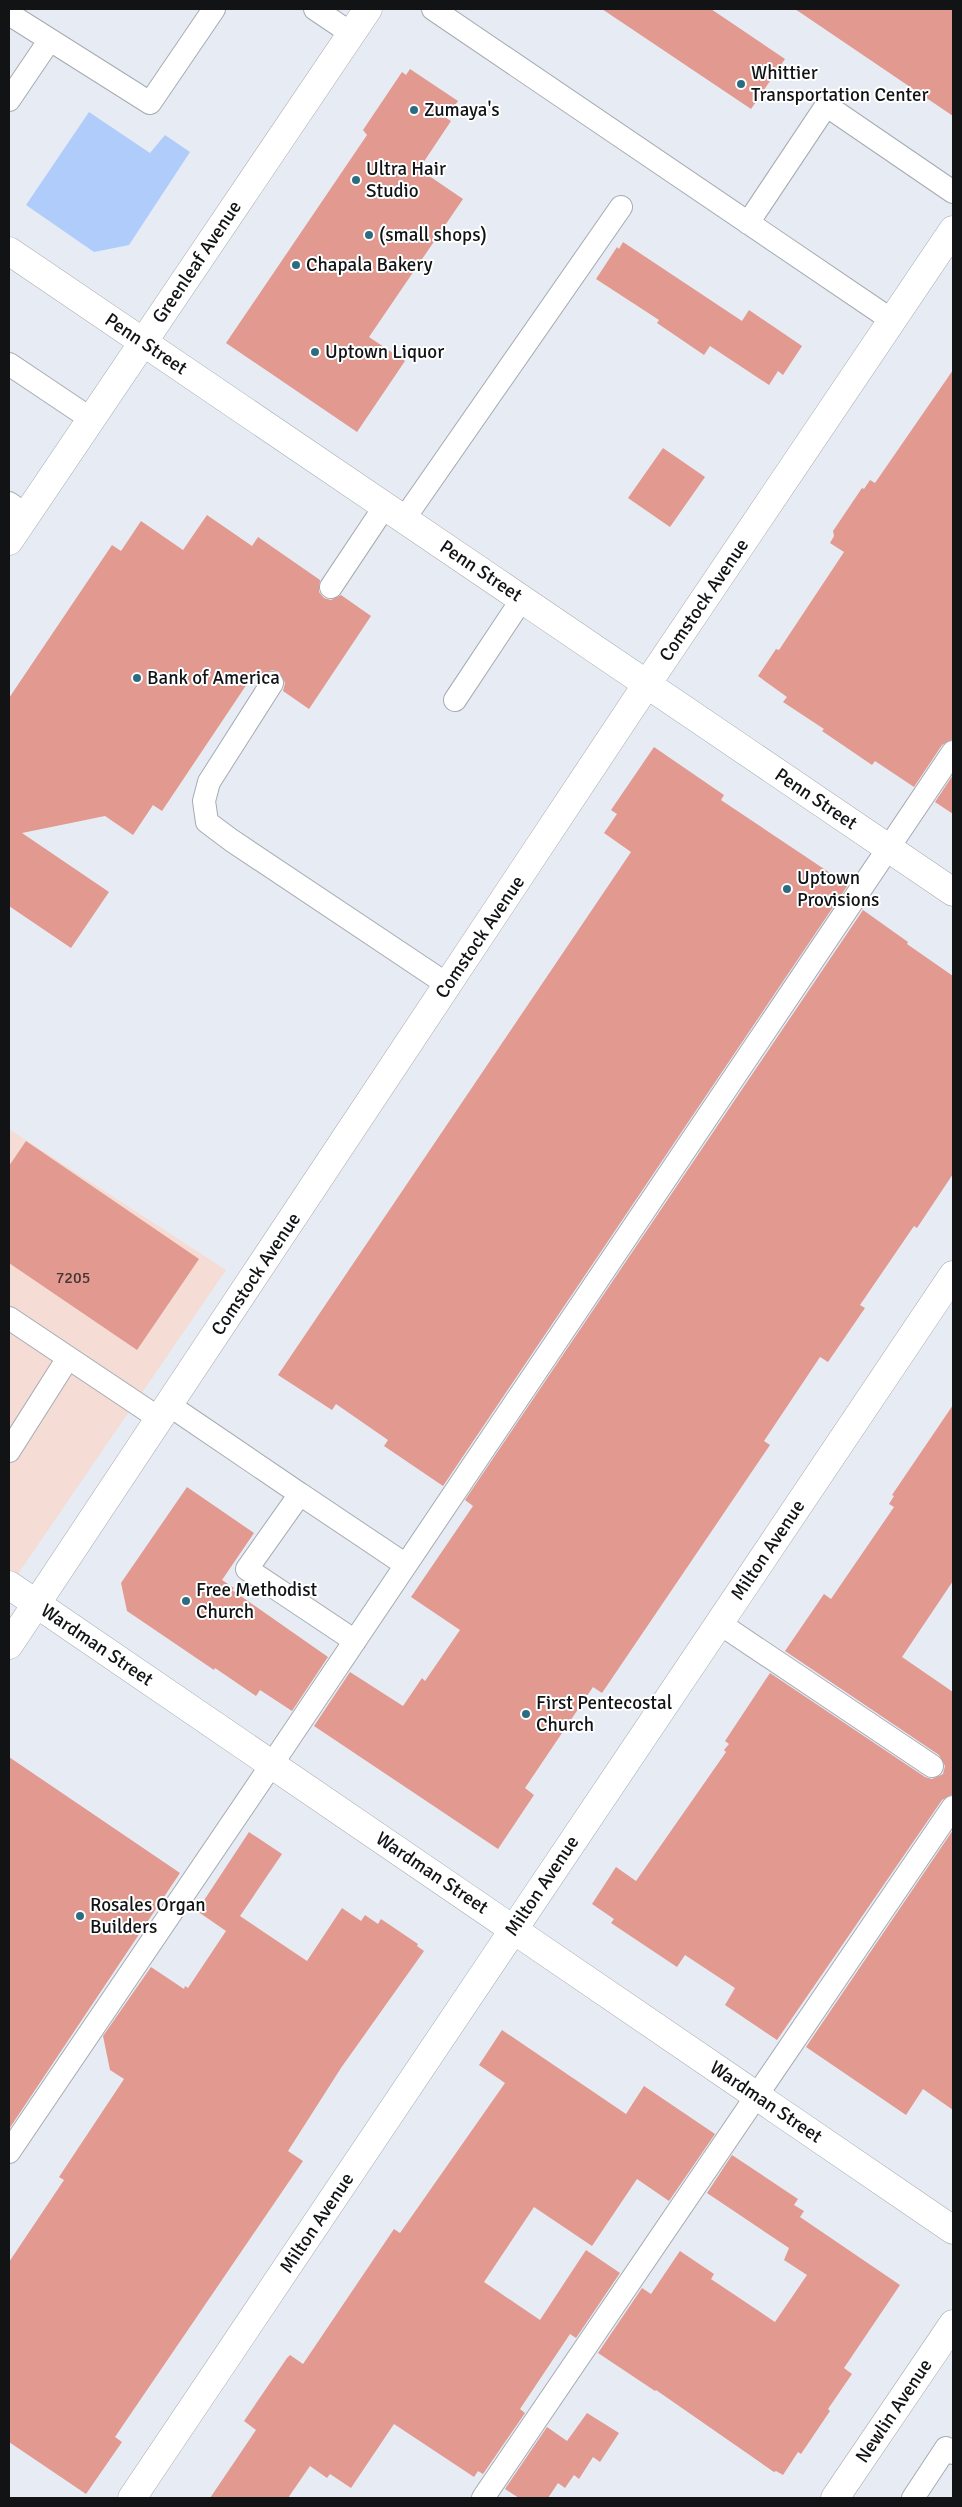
<svg xmlns="http://www.w3.org/2000/svg" width="962" height="2507" viewBox="0 0 962 2507" font-family="Signika,sans-serif">
  <style>
    .commercial { fill: #f5dcd5 }
    .green { fill: #afccfa }
    .building { fill: #e19990 }
    .lines { fill: none; stroke-linecap: round; stroke-linejoin: round }
    .service-casing { stroke: #a6abb2; stroke-width: 24 }
    .minor-casing { stroke: #a6abb2; stroke-width: 29 }
    .tertiary-casing { stroke: #a6abb2; stroke-width: 29 }
    .service { stroke: #fff; stroke-width: 22 }
    .minor { stroke: #fff; stroke-width: 28 }
    .tertiary { stroke: #fff; stroke-width: 28 }
    .poi-dot { fill: #2c6c80; stroke: #fff; stroke-width: 2 }
    .labels { text-anchor: middle; dominant-baseline: central; stroke-width: 4; stroke-linejoin: round; paint-order: stroke }
    .number-label { font-size: 16px; fill: #453434 }
    .poi-label { font-size: 19px; fill: #111315; stroke: #fff; text-anchor: start }
    .street-label { font-size: 19px; fill: #111315; stroke: #fff }
  </style>
  <rect width="100%" height="100%" fill="#e7ecf4"/>
  <path class="commercial" d="M 9,1129 L 226,1270 L 9,1587 Z"/>
  <path class="green" d="M 89,112 L 150,153 L 165,135 L 190,152 L 129,245 L 94,252 L 26,205 Z"/>
  <path class="building" d="M 602,9 L 711,9 L 785,59 L 751,109 Z
    M 795,9 L 953,9 L 953,116 Z
    M 410,69 L 458,101 L 446,118 L 451,121 L 419,169 L 463,199 L 369,337 L 405,361 L 357,432 L 226,343 L 367,135 L 363,130 L 402,72 L 406,75 Z
    M 623,242 L 742,321 L 749,310 L 802,346 L 783,375 L 778,371 L 769,385 L 710,346 L 704,355 L 657,323 L 659,320 L 596,279 L 617,247 L 619,249 Z
    M 953,370 L 953,739 L 942,745 L 914,787 L 875,761 L 872,765 L 822,731 L 824,729 L 783,702 L 787,697 L 758,676 L 776,649 L 779,650 L 844,552 L 830,543 L 834,536 L 833,531 L 862,488 L 864,489 L 870,480 L 875,483 Z
    M 663,448 L 705,477 L 670,527 L 628,498 Z
    M 207,515 L 252,546 L 258,537 L 320,580 L 319,592 L 324,598 L 331,600 L 341,595 L 371,616 L 309,709 L 283,691 L 285,683 L 279,672 L 272,670 L 261,676 L 255,672 L 162,811 L 153,805 L 133,835 L 105,816 L 22,833 L 109,892 L 71,948 L 9,906 L 9,698 L 112,545 L 121,551 L 141,521 L 183,550 Z
    M 654,747 L 724,795 L 721,800 L 848,885 L 443,1486 L 384,1446 L 388,1440 L 336,1404 L 332,1410 L 278,1375 L 631,852 L 604,833 L 617,814 L 611,810 Z
    M 953,775 L 953,814 L 935,802 Z
    M 863,910 L 908,942 L 907,944 L 953,976 L 953,1174 L 917,1228 L 914,1226 L 860,1305 L 865,1308 L 828,1362 L 820,1357 L 764,1441 L 770,1445 L 602,1693 L 593,1687 L 525,1788 L 534,1795 L 498,1849 L 314,1726 L 350,1672 L 403,1706 L 422,1678 L 425,1681 L 460,1630 L 411,1597 L 473,1506 L 465,1500 Z
    M 26,1141 L 199,1259 L 137,1350 L 9,1263 L 9,1166 Z
    M 953,1405 L 953,1581 L 902,1657 L 953,1692 L 953,1794 L 942,1800 L 777,2040 L 725,2005 L 735,1988 L 685,1955 L 677,1967 L 611,1923 L 614,1919 L 592,1904 L 616,1867 L 636,1881 L 726,1752 L 724,1750 L 729,1744 L 725,1741 L 770,1673 L 925,1777 L 932,1779 L 943,1774 L 945,1766 L 939,1755 L 785,1651 L 824,1594 L 831,1599 L 894,1507 L 889,1504 L 894,1496 L 892,1495 Z
    M 187,1487 L 254,1533 L 222,1580 L 234,1588 L 232,1590 L 328,1657 L 292,1711 L 260,1690 L 256,1696 L 215,1668 L 214,1670 L 127,1611 L 121,1583 Z
    M 9,1757 L 180,1873 L 9,2129 Z
    M 953,1830 L 953,2110 L 923,2089 L 906,2115 L 806,2047 Z
    M 249,1832 L 282,1854 L 240,1916 L 307,1961 L 342,1908 L 361,1921 L 365,1915 L 378,1924 L 381,1919 L 418,1944 L 417,1946 L 424,1951 L 341,2068 L 288,2151 L 303,2161 L 115,2437 L 122,2442 L 86,2494 L 9,2442 L 9,2262 L 64,2180 L 59,2177 L 124,2079 L 110,2070 L 103,2036 L 151,1967 L 184,1989 L 185,1986 L 188,1988 L 226,1931 L 197,1911 Z
    M 502,2030 L 626,2114 L 644,2086 L 715,2134 L 669,2201 L 637,2179 L 592,2246 L 534,2207 L 484,2282 L 540,2320 L 586,2250 L 620,2273 L 576,2338 L 570,2334 L 520,2409 L 525,2413 L 483,2474 L 478,2471 L 474,2477 L 394,2424 L 351,2488 L 330,2474 L 327,2478 L 310,2466 L 288,2498 L 210,2498 L 256,2430 L 244,2421 L 287,2358 L 290,2355 L 303,2364 L 394,2229 L 400,2233 L 505,2083 L 479,2065 Z
    M 732,2155 L 798,2199 L 794,2205 L 804,2211 L 800,2217 L 900,2285 L 844,2368 L 852,2374 L 828,2409 L 830,2411 L 801,2454 L 798,2452 L 783,2475 L 776,2471 L 774,2472 L 656,2390 L 655,2391 L 598,2353 L 642,2288 L 651,2294 L 680,2251 L 714,2274 L 711,2279 L 775,2322 L 807,2275 L 784,2260 L 789,2248 L 707,2193 Z
    M 587,2413 L 619,2433 L 600,2462 L 593,2457 L 579,2479 L 574,2475 L 565,2488 L 558,2483 L 548,2498 L 519,2498 L 505,2489 L 547,2427 L 567,2441 Z"/>
  <g class="lines">
    <g class="service-casing">
      <path id="service" d="M 315,9 L 352,34
        M 433,9 L 893,321
        M 9,14 L 150,103 L 214,9
        M 9,100 L 49,41
        M 748,223 L 824,109 L 833,110 L 953,192
        M 9,364 L 91,419
        M 9,503 L 26,515
        M 404,519 L 621,207
        M 331,587 L 385,506
        M 272,683 L 209,782 L 204,801 L 207,822 L 231,840 L 448,985
        M 455,700 L 522,599
        M 9,1318 L 160,1419
        M 169,1405 L 300,1494
        M 9,1451 L 68,1358
        M 719,1623 L 932,1766
        M 355,1641 L 247,1569 L 300,1494 L 406,1565
        M 9,2152 L 272,1764 L 953,752
        M 483,2498 L 953,1807
        M 913,2498 L 946,2448 L 953,2453"/>
    </g>
    <g class="minor-casing">
      <path id="minor" d="M 9,1585 L 953,2230
        M 9,1645 L 647,684 L 953,230
        M 132,2498 L 953,1275
        M 835,2498 L 953,2324"/>
    </g>
    <g class="tertiary-casing">
      <path id="tertiary" d="M 9,251 L 953,892
        M 9,541 L 368,9"/>
    </g>
    <use href="#service" class="service"/>
    <use href="#minor" class="minor"/>
    <use href="#tertiary" class="tertiary"/>
  </g>
  <g class="poi-dot">
    <circle cx="741" cy="84" r="5"/>
    <circle cx="414" cy="110" r="5"/>
    <circle cx="356" cy="180" r="5"/>
    <circle cx="369" cy="235" r="5"/>
    <circle cx="296" cy="265" r="5"/>
    <circle cx="315" cy="352" r="5"/>
    <circle cx="137" cy="678" r="5"/>
    <circle cx="787" cy="889" r="5"/>
    <circle cx="186" cy="1601" r="5"/>
    <circle cx="526" cy="1714" r="5"/>
    <circle cx="80" cy="1916" r="5"/>
  </g>
  <g class="labels">
    <g class="number-label">
      <text x="73" y="1278">7205</text>
    </g>
    <g class="poi-label">
      <text x="751" y="73">Whittier<tspan x="751" dy="22">Transportation Center</tspan></text>
      <text x="424" y="110">Zumaya's</text>
      <text x="366" y="169">Ultra Hair<tspan x="366" dy="22">Studio</tspan></text>
      <text x="379" y="235">(small shops)</text>
      <text x="306" y="265">Chapala Bakery</text>
      <text x="325" y="352">Uptown Liquor</text>
      <text x="147" y="678">Bank of America</text>
      <text x="797" y="878">Uptown<tspan x="797" dy="22">Provisions</tspan></text>
      <text x="196" y="1590">Free Methodist<tspan x="196" dy="22">Church</tspan></text>
      <text x="536" y="1703">First Pentecostal<tspan x="536" dy="22">Church</tspan></text>
      <text x="90" y="1905">Rosales Organ<tspan x="90" dy="22">Builders</tspan></text>
    </g>
    <g class="street-label">
      <text transform="translate(197 262) rotate(-56)">Greenleaf Avenue</text>
      <text transform="translate(146 344) rotate(34)">Penn Street</text>
      <text transform="translate(481 571) rotate(34)">Penn Street</text>
      <text transform="translate(704 600) rotate(-56)">Comstock Avenue</text>
      <text transform="translate(816 799) rotate(34)">Penn Street</text>
      <text transform="translate(480 937) rotate(-56)">Comstock Avenue</text>
      <text transform="translate(256 1274) rotate(-56)">Comstock Avenue</text>
      <text transform="translate(768 1550) rotate(-56)">Milton Avenue</text>
      <text transform="translate(97 1645) rotate(34)">Wardman Street</text>
      <text transform="translate(432 1873) rotate(34)">Wardman Street</text>
      <text transform="translate(542 1886) rotate(-56)">Milton Avenue</text>
      <text transform="translate(766 2102) rotate(34)">Wardman Street</text>
      <text transform="translate(317 2223) rotate(-56)">Milton Avenue</text>
      <text transform="translate(894 2411) rotate(-56)">Newlin Avenue</text>
    </g>
  </g>
  <rect width="962" height="2507" fill="none" stroke="#111315" stroke-width="20"/>
</svg>
